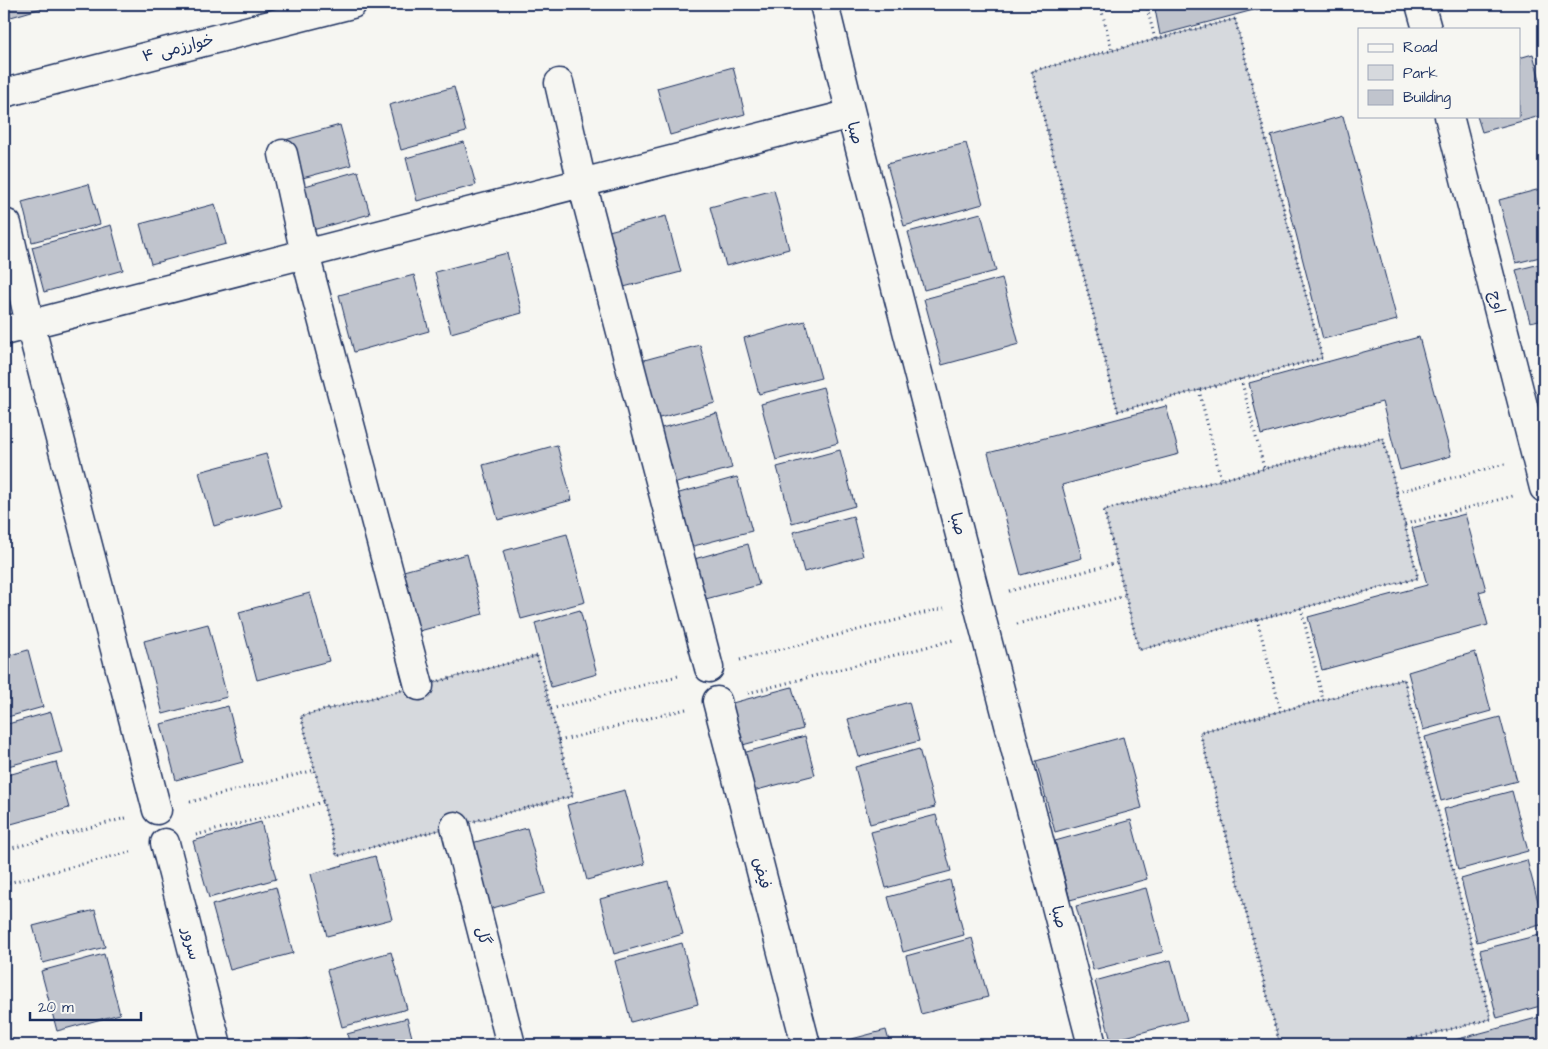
<svg xmlns="http://www.w3.org/2000/svg" width="1548" height="1049" viewBox="0 0 1548 1049" font-family="'Architects Daughter','Playpen Sans Arabic',sans-serif">
  <style>
    .green { fill: #d6d9dd; stroke: #78849e }
    .building { fill: #c0c4cd; stroke: #1b2f5e }
    .lines { fill: none; stroke-linecap: round; stroke-linejoin: round }
    .minor-casing { stroke: #1b2f5e; stroke-width: 31 }
    .path { stroke: #1b2f5e; stroke-width: 3; stroke-dasharray: 1 4; stroke-linecap: butt }
    .minor { stroke: #f6f6f2; stroke-width: 28 }
    .labels { text-anchor: middle; dominant-baseline: central; stroke-width: 4.5; stroke-linejoin: round; paint-order: stroke }
    .street-label { font-size: 16px; fill: #1b2f5e; stroke: #f6f6f2 }
  </style>
  <rect width="100%" height="100%" fill="#f6f6f2"/>
  <filter id="ink" filterUnits="userSpaceOnUse"><feTurbulence type="fractalNoise" baseFrequency=".02" numOctaves="2"/><feDisplacementMap in="SourceGraphic" scale="10" xChannelSelector="R" yChannelSelector="G"/><feConvolveMatrix kernelMatrix="1 2 1 2 8 2 1 2 1" color-interpolation-filters="sRGB"/></filter>
  <g filter="url(#ink)">
    <path class="green" d="M 1235,19 L 1322,358 L 1118,411 L 1032,71 Z
      M 1383,438 L 1418,578 L 1139,650 L 1104,510 Z
      M 537,656 L 573,796 L 337,856 L 301,716 Z
      M 1404,679 L 1491,1019 L 1387,1045 L 1280,1045 L 1200,732 Z"/>
    <path class="building" d="M 4,4 L 48,4 L 49,6 L 4,19 Z
      M 1154,4 L 1276,4 L 1160,35 Z
      M 1533,54 L 1544,95 L 1544,115 L 1482,132 L 1477,116 L 1519,116 L 1519,58 Z
      M 733,67 L 745,114 L 670,135 L 657,88 Z
      M 454,87 L 466,132 L 401,150 L 389,105 Z
      M 1343,116 L 1397,320 L 1323,339 L 1271,136 Z
      M 340,125 L 351,165 L 295,180 L 285,140 Z
      M 464,142 L 476,185 L 417,201 L 406,158 Z
      M 966,143 L 983,204 L 904,226 L 887,164 Z
      M 358,171 L 370,214 L 309,231 L 298,188 Z
      M 89,184 L 100,224 L 32,242 L 22,202 Z
      M 1544,188 L 1544,256 L 1516,263 L 1499,200 Z
      M 774,190 L 789,249 L 726,266 L 710,207 Z
      M 215,204 L 226,244 L 151,264 L 140,224 Z
      M 981,213 L 996,271 L 924,290 L 908,232 Z
      M 666,216 L 681,272 L 620,288 L 605,232 Z
      M 111,225 L 123,270 L 44,292 L 32,247 Z
      M 507,253 L 522,313 L 451,333 L 435,272 Z
      M 1544,263 L 1544,319 L 1530,322 L 1516,270 Z
      M 414,275 L 429,331 L 354,352 L 339,295 Z
      M 1002,278 L 1019,344 L 942,365 L 924,299 Z
      M 805,321 L 821,378 L 759,394 L 744,338 Z
      M 1419,337 L 1451,456 L 1400,470 L 1382,402 L 1261,435 L 1249,383 Z
      M 700,345 L 715,403 L 652,420 L 637,362 Z
      M 823,387 L 838,443 L 776,460 L 761,404 Z
      M 1166,406 L 1179,454 L 1062,485 L 1082,558 L 1021,575 L 988,453 Z
      M 717,413 L 732,468 L 669,485 L 654,430 Z
      M 557,445 L 572,500 L 498,520 L 483,465 Z
      M 840,450 L 855,506 L 792,523 L 777,467 Z
      M 266,454 L 281,507 L 214,526 L 199,472 Z
      M 737,477 L 752,531 L 686,548 L 672,495 Z
      M 1465,514 L 1486,590 L 1479,592 L 1488,625 L 1322,670 L 1308,617 L 1427,585 L 1412,528 Z
      M 853,516 L 863,556 L 804,572 L 793,532 Z
      M 567,534 L 585,602 L 521,619 L 503,551 Z
      M 748,544 L 759,585 L 698,601 L 687,561 Z
      M 467,554 L 483,614 L 412,633 L 396,573 Z
      M 310,593 L 329,661 L 257,680 L 239,612 Z
      M 580,610 L 597,674 L 551,687 L 535,623 Z
      M 208,624 L 227,697 L 163,714 L 144,641 Z
      M 28,650 L 43,707 L 4,718 L 4,657 Z
      M 1475,652 L 1491,711 L 1423,730 L 1408,672 Z
      M 792,687 L 803,729 L 735,747 L 725,705 Z
      M 909,702 L 919,741 L 859,757 L 848,719 Z
      M 228,706 L 243,762 L 176,780 L 161,724 Z
      M 51,712 L 62,752 L 4,767 L 4,725 Z
      M 1500,717 L 1517,781 L 1441,801 L 1425,737 Z
      M 805,736 L 815,775 L 749,792 L 739,754 Z
      M 1123,737 L 1142,808 L 1055,832 L 1036,761 Z
      M 919,749 L 935,807 L 870,824 L 855,767 Z
      M 56,762 L 69,808 L 4,826 L 4,776 Z
      M 625,790 L 645,864 L 587,880 L 567,805 Z
      M 1512,791 L 1528,851 L 1458,870 L 1444,809 Z
      M 936,815 L 951,871 L 886,888 L 871,832 Z
      M 1131,820 L 1147,879 L 1070,900 L 1055,841 Z
      M 261,822 L 276,879 L 209,898 L 193,841 Z
      M 527,828 L 545,893 L 486,910 L 468,844 Z
      M 375,856 L 392,919 L 327,936 L 311,874 Z
      M 1527,860 L 1544,924 L 1477,942 L 1461,879 Z
      M 950,880 L 964,935 L 903,952 L 888,897 Z
      M 668,881 L 683,934 L 614,954 L 600,899 Z
      M 276,887 L 293,953 L 230,970 L 212,905 Z
      M 1146,888 L 1163,952 L 1093,970 L 1076,906 Z
      M 95,910 L 105,947 L 43,963 L 33,926 Z
      M 1543,934 L 1544,1005 L 1497,1018 L 1480,950 Z
      M 972,938 L 988,997 L 921,1014 L 906,956 Z
      M 682,943 L 698,1004 L 631,1022 L 615,961 Z
      M 391,952 L 407,1009 L 342,1027 L 327,970 Z
      M 104,954 L 120,1014 L 57,1031 L 41,971 Z
      M 1171,960 L 1187,1020 L 1111,1041 L 1095,981 Z
      M 1544,1016 L 1544,1045 L 1436,1045 Z
      M 407,1018 L 414,1045 L 350,1045 L 347,1034 Z
      M 886,1030 L 890,1045 L 829,1045 Z
      M 307,1038 L 309,1045 L 280,1045 Z"/>
    <g class="lines">
      <g class="minor-casing">
        <path id="minor" d="M 824,4 L 851,114 L 1092,1045
          M 1420,4 L 1427,29
          M 559,83 L 582,183 L 709,668
          M 4,93 L 352,4
          M 1449,116 L 1544,488
          M 283,154 L 305,254 L 419,686
          M 7,224 L 30,324 L 157,810
          M 4,331 L 851,114
          M 717,701 L 806,1045
          M 455,826 L 511,1045
          M 165,843 L 217,1045"/>
      </g>
      <path class="path" d="M 1100,4 L 1112,50
        M 1146,4 L 1155,39
        M 1235,19 L 1322,358 L 1118,411 L 1032,71 Z
        M 1241,379 L 1264,468
        M 1199,390 L 1221,479
        M 1383,438 L 1418,578 L 1139,650 L 1104,510 Z
        M 1397,492 L 1505,464
        M 1405,524 L 1513,496
        M 1009,591 L 1117,563
        M 1301,608 L 1323,700
        M 1257,619 L 1281,711
        M 1017,624 L 1125,596
        M 537,656 L 573,796 L 337,856 L 301,716 Z
        M 740,660 L 944,608
        M 748,693 L 953,640
        M 551,709 L 678,676
        M 559,741 L 686,709
        M 190,802 L 315,770
        M 196,835 L 323,802
        M 4,850 L 126,818
        M 4,884 L 134,851
        M 1280,1045 L 1200,732 L 1404,679 L 1491,1019 L 1387,1045"/>
      <use href="#minor" class="minor"/>
    </g>
  </g>
  <g class="labels">
    <g class="street-label">
      <text transform="translate(178 48) rotate(-14)">خوارزمی ۴</text>
      <text transform="translate(855 133) rotate(75)">صبا</text>
      <text transform="translate(1497 302) rotate(76)">اوج</text>
      <text transform="translate(958 524) rotate(75)">صبا</text>
      <text transform="translate(762 873) rotate(76)">فیض</text>
      <text transform="translate(1059 917) rotate(76)">صبا</text>
      <text transform="translate(483 936) rotate(76)">گل</text>
      <text transform="translate(191 944) rotate(76)">سرور</text>
    </g>
  </g>
  <rect width="1548" height="1049" fill="none" stroke="#f6f6f2" stroke-width="20"/>
  <rect x="10" y="10" width="1528" height="1029" fill="none" stroke="#1b2f5e" stroke-width="2" filter="url(#ink)"/>
  <rect x="1358" y="28" width="162" height="90" fill="#f6f6f2" stroke="#9ea6b7"/>
  <rect x="1368" y="44" width="25" height="8" fill="#f6f6f2" stroke="#9ea6b7"/>
  <text x="1403" y="52" font-size="15" fill="#1b2f5e">Road</text>
  <rect x="1368" y="65" width="25" height="15" fill="#d6d9dd" stroke="#9ea6b7"/>
  <text x="1403" y="78" font-size="15" fill="#1b2f5e">Park</text>
  <rect x="1368" y="90" width="25" height="15" fill="#c0c4cd" stroke="#9ea6b7"/>
  <text x="1403" y="102" font-size="15" fill="#1b2f5e">Building</text>
  <path d="M30 1012v8h111v-8" fill="none" stroke="#1b2f5e" stroke-width="2.5"/>
  <text x="38" y="1012" font-size="15" fill="#1b2f5e" stroke="#f6f6f2" stroke-width="4" paint-order="stroke">20 m</text>
</svg>
